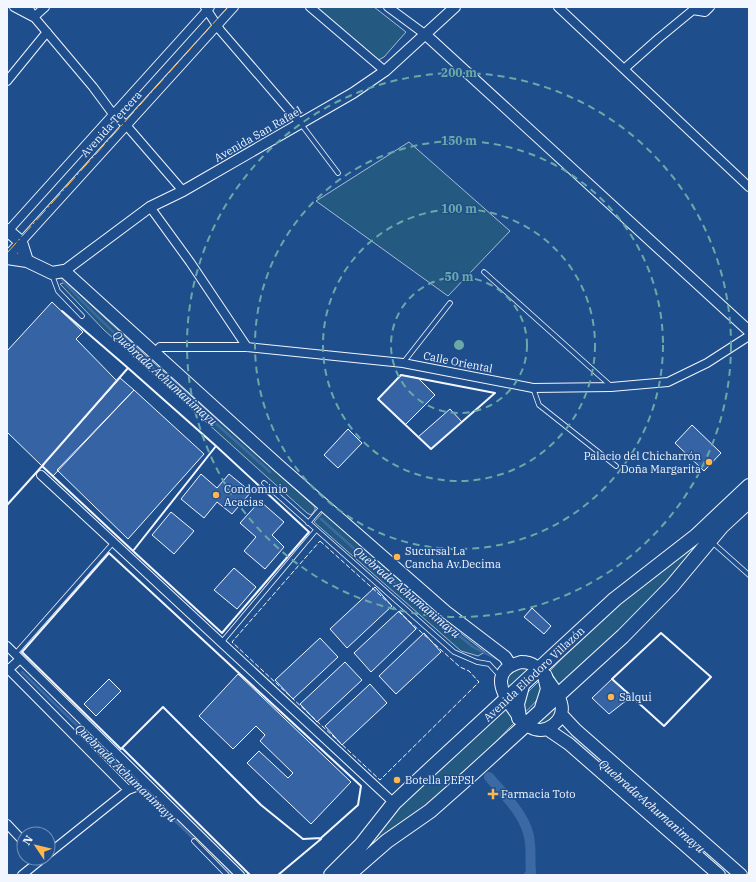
<svg xmlns="http://www.w3.org/2000/svg" width="756" height="882" viewBox="0 0 756 882" font-family="'IBM Plex Serif',serif">
  <style>
    .green { fill: #245a82; stroke: #a8bbd7 }
    .lines { fill: none; stroke-linecap: round; stroke-linejoin: round }
    .stream { stroke: #3b69a3; stroke-width: 2.5 }
    .canal { stroke: #3b69a3; stroke-width: 10 }
    .building { fill: #3563a3; stroke: #f2f6ff }
    .service-casing { stroke: #f2f6ff; stroke-width: 5.5 }
    .minor-casing { stroke: #f2f6ff; stroke-width: 10 }
    .tertiary-casing { stroke: #f2f6ff; stroke-width: 12 }
    .secondary-casing { stroke: #f2f6ff; stroke-width: 14 }
    .trunk-casing { stroke: #f2f6ff; stroke-width: 16 }
    .service { stroke: #1f4e8c; stroke-width: 4 }
    .minor { stroke: #1f4e8c; stroke-width: 8 }
    .tertiary { stroke: #1f4e8c; stroke-width: 10 }
    .secondary { stroke: #1f4e8c; stroke-width: 12 }
    .trunk { stroke: #1f4e8c; stroke-width: 14 }
    .fence { stroke: #f2f6ff; stroke-width: 1; stroke-dasharray: 5 2; stroke-linecap: butt }
    .wall { stroke: #f2f6ff; stroke-width: 2 }
    .power { stroke: #ffb74d; stroke-width: 1; stroke-dasharray: 14 3 2 3; stroke-linecap: butt }
    .ring { fill: none; stroke: #6aa9a8; stroke-width: 2; stroke-dasharray: 7 5 }
    .poi-dot { fill: #ffb74d; stroke: #1f4e8c; stroke-width: 1.5 }
    .labels { text-anchor: middle; dominant-baseline: central; stroke-width: 3; stroke-linejoin: round; paint-order: stroke }
    .street-label { font-size: 11px; fill: #f2f6ff; stroke: #1f4e8c }
    .poi-label { font-size: 11px; fill: #f2f6ff; stroke: #1f4e8c; text-anchor: start }
    .water-label { font-size: 12px; font-style: italic; fill: #f2f6ff; stroke: #1f4e8c }
    .centre { fill: #6aa9a8; stroke: #1f4e8c; stroke-width: 2 }
    .ring-label { font-size: 12px; text-anchor: middle; font-weight: bold; fill: #6aa9a8; stroke: #1f4e8c; stroke-width: 3; stroke-linejoin: round; paint-order: stroke }
  </style>
  <rect width="100%" height="100%" fill="#1f4e8c"/>
  <path class="green" d="M 308,7 L 374,7 L 406,32 L 384,57 L 373,63 Z
    M 409,142 L 510,231 L 448,296 L 316,201 Z
    M 66,282 L 144,354 L 315,507 L 315,510 L 311,515 L 307,513 L 104,330 L 60,284 Z
    M 733,508 L 646,607 L 560,686 L 550,671 L 596,622 Z
    M 323,512 L 444,620 L 485,652 L 478,656 L 461,651 L 314,522 Z
    M 517,668 L 533,668 L 507,692 L 507,676 Z
    M 542,678 C 546,694 533,705 522,715 L 522,698 Z
    M 557,701 L 558,707 L 552,722 L 534,726 Z
    M 505,708 L 515,722 L 461,778 L 341,875 L 400,807 Z"/>
  <g class="lines">
    <path class="stream" d="M 62,280 C 126,350 201,408 270,472
      M 321,519 L 369,562 L 473,647 L 497,659
      M 22,672 L 196,841
      M 572,736 L 732,875
      M 206,850 L 231,875"/>
    <path class="canal" d="M 489,777 C 505,796 528,817 530,843 C 531,853 530,862 531,872 L 529,875"/>
  </g>
  <path class="building" d="M 52,302 L 83,332 L 76,339 L 117,381 L 42,466 L 7,432 L 7,351 Z
    M 401,375 L 418,378 L 435,395 L 405,425 L 378,399 Z
    M 120,378 L 134,390 L 53,476 L 42,466 Z
    M 134,390 L 204,454 L 128,539 L 57,470 Z
    M 450,409 L 462,422 L 431,449 L 418,437 Z
    M 692,425 L 721,453 L 704,471 L 675,443 Z
    M 348,429 L 362,443 L 338,468 L 324,455 Z
    M 201,474 L 217,488 L 229,474 L 251,492 L 232,514 L 217,502 L 204,518 L 181,499 Z
    M 260,501 L 284,522 L 272,535 L 284,547 L 265,569 L 244,551 L 256,537 L 240,523 Z
    M 171,512 L 194,531 L 174,554 L 152,535 Z
    M 234,568 L 256,587 L 237,609 L 214,590 Z
    M 375,587 L 392,606 L 347,648 L 330,629 Z
    M 532,608 L 551,626 L 544,634 L 524,617 Z
    M 399,611 L 416,629 L 371,672 L 354,653 Z
    M 424,633 L 441,652 L 396,694 L 379,676 Z
    M 320,638 L 338,657 L 293,699 L 275,680 Z
    M 345,662 L 362,680 L 317,722 L 300,704 Z
    M 238,674 L 351,782 L 311,824 L 247,763 L 259,751 L 288,778 L 293,773 L 260,741 L 265,735 L 256,726 L 233,749 L 199,716 Z
    M 109,679 L 121,691 L 96,716 L 84,704 Z
    M 612,679 L 632,696 L 609,714 L 592,698 Z
    M 370,684 L 387,703 L 342,745 L 325,726 Z"/>
  <g class="lines">
    <g class="service-casing">
      <path id="service" d="M 301,124 L 338,173
        M 484,272 L 611,386
        M 52,275 L 58,291 L 82,316
        M 403,363 L 450,303
        M 533,388 L 539,405 L 616,466
        M 264,483 L 454,652 L 477,662 L 489,664 L 500,676
        M 308,523 L 322,507
        M 712,542 L 749,575
        M 221,643 L 316,530
        M 15,654 L 113,543
        M 194,841 L 227,875"/>
    </g>
    <g class="minor-casing">
      <path id="minor" d="M 14,7 L 33,17
        M 28,7 L 34,17 L 93,87 L 113,114 L 126,125 L 183,191
        M 205,7 L 220,30 L 301,124
        M 310,7 L 385,71
        M 388,7 L 426,35
        M 558,7 L 749,187
        M 34,17 L 45,7
        M 624,69 L 659,38 L 693,10 L 705,12 L 710,7
        M 7,81 L 47,32
        M 150,207 L 190,262 L 247,347
        M 8,231 L 210,7
        M 21,242 L 234,7
        M 154,354 L 160,347 L 247,347 L 403,363 L 533,388 L 611,387 L 668,382 L 707,363 L 749,336
        M 41,475 L 394,803
        M 7,646 L 240,875
        M 7,668 L 128,790
        M 7,671 L 20,659
        M 7,824 L 24,842
        M 48,854 L 128,790 L 146,783
        M 22,875 L 43,858"/>
    </g>
    <g class="tertiary-casing">
      <path id="tertiary" d="M 426,35 L 749,331
        M 7,257 L 21,242
        M 64,271 L 150,207 L 183,191 L 353,93 L 385,71 L 455,7"/>
    </g>
    <g class="secondary-casing">
      <path id="secondary" d="M 7,230 L 21,242 L 27,261
        M 7,258 L 27,261 L 52,273 L 64,271 L 279,466 L 446,612 L 505,657 L 511,666
        M 521,662 C 526,662 531,663 535,666 C 541,670 545,676 549,682 C 559,695 570,712 553,725 C 536,738 523,723 514,710 C 500,691 491,670 521,662 Z
        M 561,714 L 576,730 L 741,875
        M 547,729 L 569,744 L 719,875"/>
    </g>
    <g class="trunk-casing">
      <path id="trunk" d="M 542,708 L 548,689 L 545,676
        M 519,718 L 517,704 L 522,686
        M 331,875 L 361,845 L 394,803 L 425,774 L 615,599 L 696,536 L 749,486
        M 348,875 L 387,841 L 430,811 L 464,781 L 623,636 L 672,586 L 722,526 L 749,501"/>
    </g>
    <use href="#service" class="service"/>
    <use href="#minor" class="minor"/>
    <use href="#tertiary" class="tertiary"/>
    <use href="#secondary" class="secondary"/>
    <use href="#trunk" class="trunk"/>
    <path class="fence" d="M 320,541 L 460,667 L 469,671 L 479,682 L 380,780 L 232,642 Z"/>
    <path class="wall" d="M 62,311 L 128,368
      M 128,368 L 216,446 L 133,551 L 42,466 Z
      M 401,375 L 495,393 L 431,449 L 378,399 Z
      M 216,446 L 309,532 L 222,633 L 133,551 Z
      M 7,505 L 44,464
      M 109,553 L 361,786 L 358,805 L 321,838 L 303,839 L 261,805 L 163,707 L 121,749 L 22,652 Z
      M 661,633 L 711,677 L 664,726 L 612,679 Z
      M 122,748 L 250,875
      M 278,875 L 321,839"/>
    <path class="power" d="M 7,253 L 228,7"/>
  </g>
  <g class="ring">
    <circle cx="459" cy="345" r="68"/>
    <circle cx="459" cy="345" r="136"/>
    <circle cx="459" cy="345" r="204"/>
    <circle cx="459" cy="345" r="272"/>
  </g>
  <g class="poi-dot">
    <circle cx="709" cy="462" r="4"/>
    <circle cx="216" cy="495" r="4"/>
    <circle cx="397" cy="557" r="4"/>
    <circle cx="611" cy="697" r="4"/>
    <circle cx="397" cy="780" r="4"/>
    <path d="M491 788h4v4h4v4h-4v4h-4v-4h-4v-4h4z"/>
  </g>
  <g class="labels">
    <g class="street-label">
      <text transform="translate(111 124) rotate(-48)">Avenida Tercera</text>
      <text transform="translate(258 134) rotate(-30)">Avenida San Rafael</text>
      <text transform="translate(458 362) rotate(11)">Calle Oriental</text>
      <text transform="translate(534 674) rotate(-43)">Avenida Eliodoro Villazón</text>
    </g>
    <g class="poi-label">
      <text x="701" y="456" text-anchor="end">Palacio del Chicharrón<tspan x="701" dy="13">Doña Margarita</tspan></text>
      <text x="224" y="489">Condominio<tspan x="224" dy="13">Acacias</tspan></text>
      <text x="405" y="551">Sucursal La<tspan x="405" dy="13">Cancha Av.Decima</tspan></text>
      <text x="619" y="697">Salqui</text>
      <text x="405" y="780">Botella PEPSI</text>
      <text x="501" y="794">Farmacia Toto</text>
    </g>
    <g class="water-label">
      <text transform="translate(165 378) rotate(42)">Quebrada Achumanimayu</text>
      <text transform="translate(407 592) rotate(40)">Quebrada Achumanimayu</text>
      <text transform="translate(126 773) rotate(44)">Quebrada Achumanimayu</text>
      <text transform="translate(652 806) rotate(41)">Quebrada Achumanimayu</text>
    </g>
  </g>
  <circle cx="459" cy="345" r="6" class="centre"/>
  <g class="ring-label">
    <text x="459" y="77">200 m</text>
    <text x="459" y="145">150 m</text>
    <text x="459" y="213">100 m</text>
    <text x="459" y="281">50 m</text>
  </g>
  <rect width="756" height="882" fill="none" stroke="#f2f6ff" stroke-width="16"/>
  <g transform="translate(36 846) rotate(305)"><circle r="19" fill="#1f4e8c" stroke="#7391ba"/>
  <path d="M0-3L7 15L0 10L-7 15Z" fill="#ffb74d"/>
  <text y="-6" font-size="11" font-weight="bold" text-anchor="middle" fill="#f2f6ff">N</text>
  </g>
</svg>
